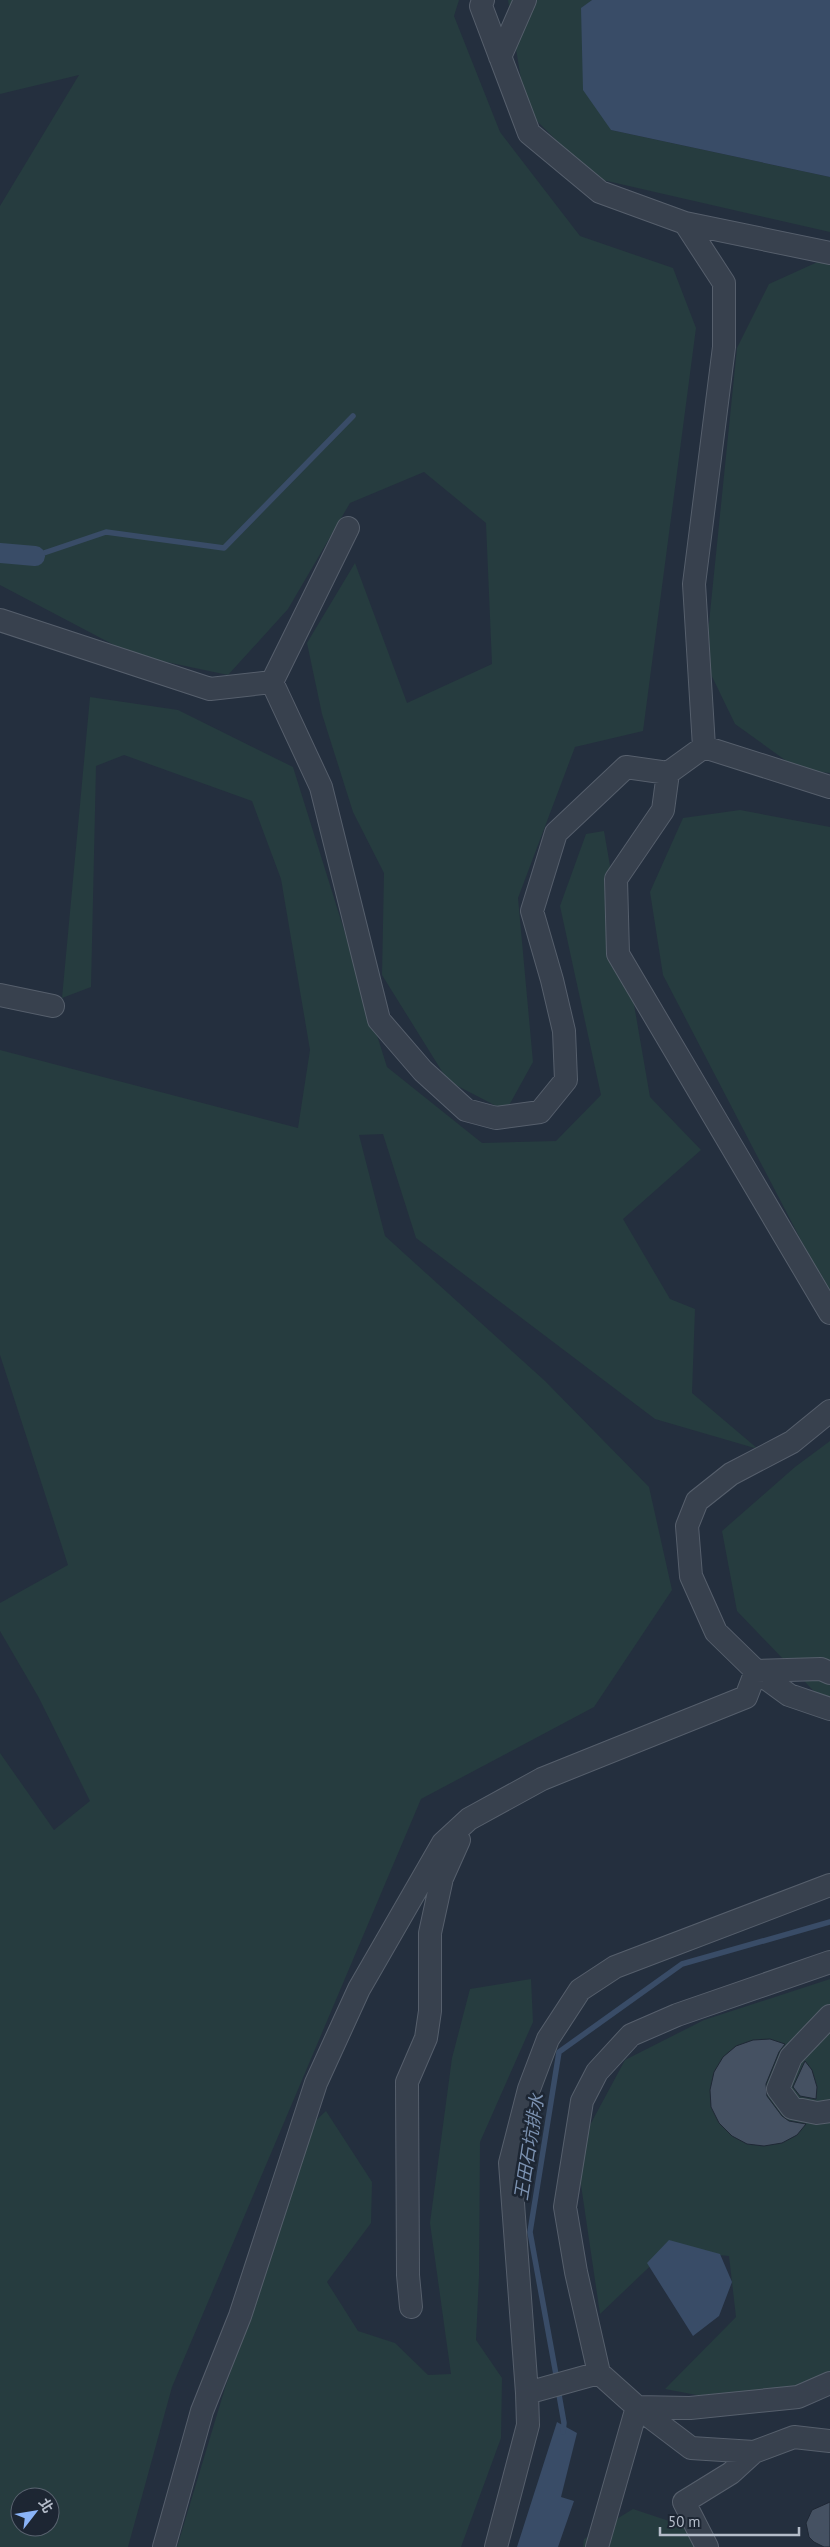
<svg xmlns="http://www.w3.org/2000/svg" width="830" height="2547" viewBox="0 0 830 2547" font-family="'PT Sans','Noto Sans TC',sans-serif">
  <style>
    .green { fill: #263c3f; fill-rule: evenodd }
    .water { fill: #394c67 }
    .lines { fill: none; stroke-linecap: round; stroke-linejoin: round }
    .stream { stroke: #394c67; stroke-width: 5.5 }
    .canal { stroke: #394c67; stroke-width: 20 }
    .building { fill: #455162; stroke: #1f2835 }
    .minor-casing { stroke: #565f6c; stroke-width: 24 }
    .minor { stroke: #38414e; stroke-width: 22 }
    .labels { text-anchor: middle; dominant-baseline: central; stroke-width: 5; stroke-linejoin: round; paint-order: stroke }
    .water-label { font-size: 18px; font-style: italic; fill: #7c92b1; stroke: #1d2633 }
  </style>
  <rect width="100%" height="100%" fill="#242f3e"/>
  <path class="green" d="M 0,0 L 459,0 L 454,16 L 500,132 L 580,236 L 673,268 L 696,328 L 643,731 L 575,747 L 518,898 L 533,1062 L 506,1111 L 448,1081 L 382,975 L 384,873 L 353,812 L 322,714 L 307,643 L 355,563 L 407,703 L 492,664 L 486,523 L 424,472 L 350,503 L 288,609 L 228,675 L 133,655 L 0,585 L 0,206 L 79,75 L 0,94 Z
    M 508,0 L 592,0 L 581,9 L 611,130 L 830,177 L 830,232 L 594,178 L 526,110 Z
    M 822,260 L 830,263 L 830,773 L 799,770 L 735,724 L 705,662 L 737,348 L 769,284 Z
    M 90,697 L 178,710 L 293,767 L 387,1067 L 482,1143 L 556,1141 L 601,1095 L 560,906 L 586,834 L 604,831 L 650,1097 L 701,1150 L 623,1219 L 670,1299 L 695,1309 L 692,1393 L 758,1449 L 655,1419 L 416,1238 L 383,1134 L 359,1135 L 385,1236 L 545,1381 L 649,1487 L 672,1590 L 594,1707 L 421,1799 L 172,2387 L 128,2547 L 0,2547 L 0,1753 L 54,1830 L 90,1801 L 39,1698 L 0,1631 L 0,1603 L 68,1565 L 0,1355 L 0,1050 L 298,1128 L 310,1050 L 281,879 L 252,801 L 124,755 L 96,766 L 91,987 L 62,998 ZM 20,2497 L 50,2497 L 50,2527 L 20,2527 Z
    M 740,810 L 830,827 L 830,1296 L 663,975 L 650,892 L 683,818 Z
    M 830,1441 L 830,1708 L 737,1611 L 722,1531 L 795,1467 Z
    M 531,1979 L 533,2022 L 480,2142 L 479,2276 L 476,2340 L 502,2378 L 501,2438 L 461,2547 L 177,2547 L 225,2388 L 275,2241 L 299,2136 L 326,2111 L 372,2182 L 371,2223 L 327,2282 L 358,2331 L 395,2343 L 428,2375 L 451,2374 L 430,2223 L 452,2058 L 470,1989 Z
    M 830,1979 L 830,2381 L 744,2404 L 665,2389 L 736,2317 L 729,2256 L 667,2250 L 600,2314 L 576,2151 L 625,2060 L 704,2020 Z
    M 633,2509 L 690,2528 L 698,2547 L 583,2547 L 584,2539 Z"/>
  <path class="water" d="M 592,0 L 830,0 L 830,177 L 611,130 L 583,90 L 581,8 Z
    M 669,2240 L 720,2254 L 732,2282 L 719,2316 L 693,2336 L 647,2263 Z
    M 557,2422 L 577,2433 L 561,2497 L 574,2501 L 558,2547 L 517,2547 Z"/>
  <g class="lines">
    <path class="stream" d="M 35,556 L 106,532 L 224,548 L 353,416
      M 557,2380 L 530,2232 L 559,2052 L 682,1964 L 830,1922
      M 558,2389 L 564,2423 L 563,2432"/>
    <path class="canal" d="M 0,553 L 35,556"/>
  </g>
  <path class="building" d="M 770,2039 L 785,2044 L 779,2052 L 766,2084 L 767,2096 L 782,2116 L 789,2121 L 806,2124 L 797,2135 L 782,2143 L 764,2146 L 747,2144 L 732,2136 L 719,2123 L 711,2107 L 710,2090 L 714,2072 L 723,2057 L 736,2046 L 753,2040 Z
    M 805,2061 L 812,2070 L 817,2087 L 816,2099 L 800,2096 L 793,2087 Z
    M 830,2502 L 830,2547 L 824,2547 L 814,2542 L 809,2537 L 806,2523 L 812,2510 Z"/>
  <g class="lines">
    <g class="minor-casing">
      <path id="minor" d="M 500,57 L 525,0
        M 685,223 L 830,253
        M 0,620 L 210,689 L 272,682 L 321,787 L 379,1020 L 423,1071 L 466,1110 L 496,1118 L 540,1112 L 566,1080 L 564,1031 L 552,980 L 532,911 L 556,833 L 626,767 L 668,773 L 704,747 L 694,584 L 724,347 L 724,283 L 685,223 L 600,192 L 529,133 L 481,6 L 483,0
        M 272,682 L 348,528
        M 704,747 L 830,787
        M 668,773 L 663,810 L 616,879 L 618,954 L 830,1313
        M 0,995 L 53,1006
        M 830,1411 L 792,1442 L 731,1474 L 697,1501 L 687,1526 L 691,1576 L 716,1632 L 756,1671 L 789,1695 L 830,1709
        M 830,1962 L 677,2015 L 631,2035 L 597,2072 L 582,2101 L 565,2207 L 576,2272 L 599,2373 L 637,2407 L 690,2408 L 798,2397 L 830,2383
        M 830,2016 L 791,2057 L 778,2089 L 792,2108 L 817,2113 L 830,2111
        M 411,2307 L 408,2275 L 407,2082 L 426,2038 L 430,2011 L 430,1933 L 442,1878 L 459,1840
        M 527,2393 L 599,2373
        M 164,2547 L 202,2411 L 240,2316 L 316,2083 L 359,1989 L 443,1843 L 469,1819 L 542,1779 L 746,1697 L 756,1671 L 821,1669 L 830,1673
        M 496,2547 L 528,2425 L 527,2393 L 510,2163 L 529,2089 L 548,2039 L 580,1990 L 615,1967 L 830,1885
        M 597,2547 L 637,2407 L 691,2448 L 754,2452 L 794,2437 L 830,2441
        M 707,2547 L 684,2502 L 731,2473 L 754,2452"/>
    </g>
    <use href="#minor" class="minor"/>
  </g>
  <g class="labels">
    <g class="water-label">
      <text transform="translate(529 2147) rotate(-81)">王田石坑排水</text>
    </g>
  </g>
  <g transform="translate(35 2512) rotate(59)"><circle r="24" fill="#1d2633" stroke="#59626f"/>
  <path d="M0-4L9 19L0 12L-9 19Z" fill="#8ab4f8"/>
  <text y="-8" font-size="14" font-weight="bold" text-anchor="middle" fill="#b4bcc9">北</text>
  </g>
  <path d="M660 2527v8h139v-8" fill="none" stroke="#b4bcc9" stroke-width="2.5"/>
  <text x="668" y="2527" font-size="15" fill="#b4bcc9" stroke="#1d2633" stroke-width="4" paint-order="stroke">50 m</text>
</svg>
